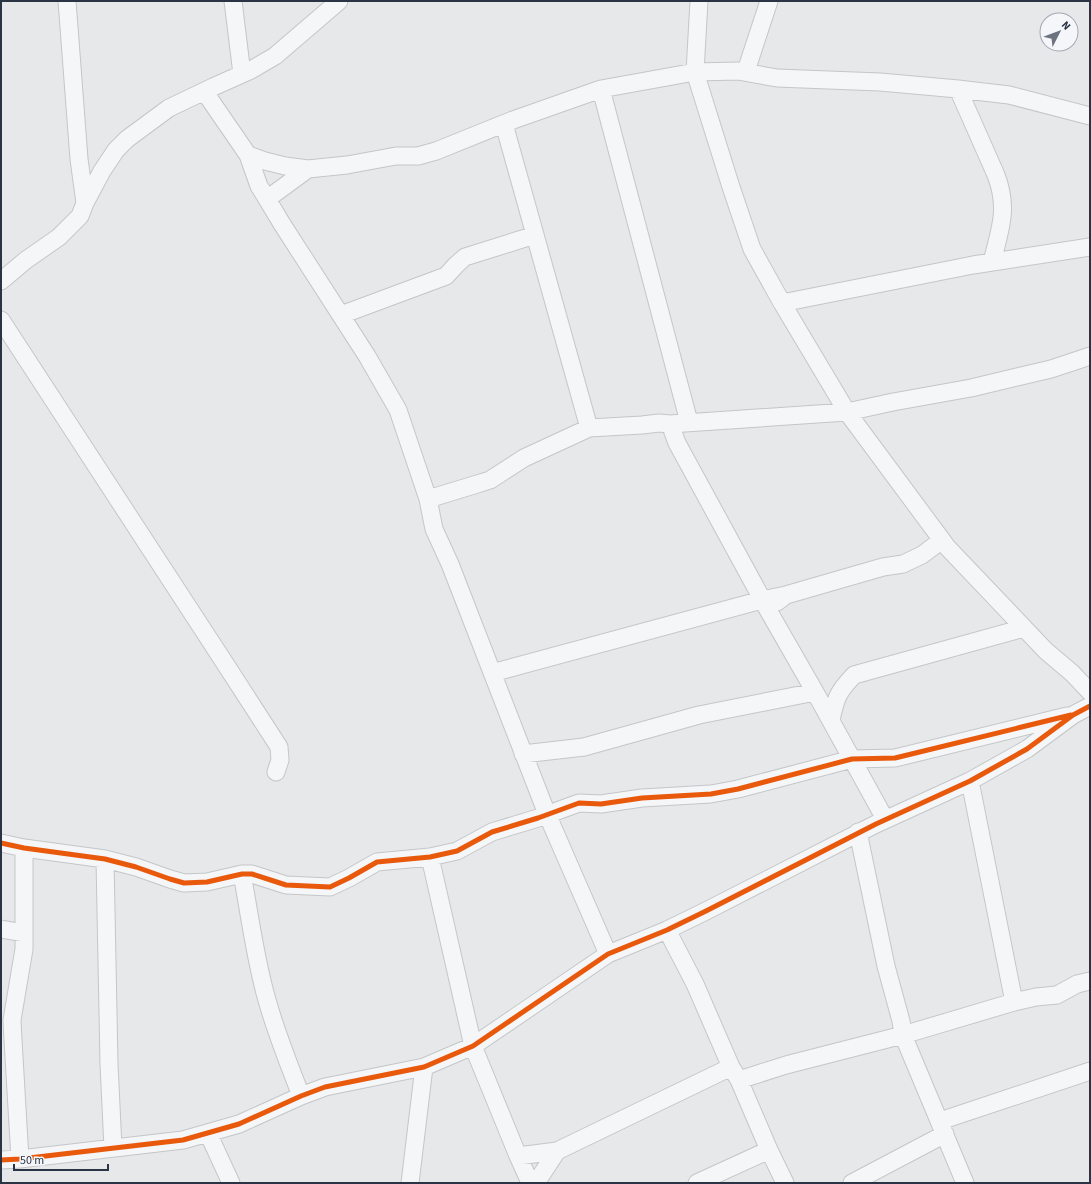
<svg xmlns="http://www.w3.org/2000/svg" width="1091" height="1184" viewBox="0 0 1091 1184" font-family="'Source Sans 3',sans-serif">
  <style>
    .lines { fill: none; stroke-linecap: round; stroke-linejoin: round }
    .minor-casing { stroke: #c4c6c8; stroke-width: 19 }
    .minor { stroke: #f5f6f7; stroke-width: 17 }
    .cycleway-casing { stroke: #f4f6f9; stroke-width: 8 }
    .cycleway { stroke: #e8590c; stroke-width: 5 }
  </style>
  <rect width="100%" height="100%" fill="#e6e8ea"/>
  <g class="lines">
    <g class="minor-casing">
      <path id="minor" d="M 233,1 L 242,74
        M 699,1 L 695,72 L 731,187 L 752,249 L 782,303 L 847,412 L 947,547 L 1046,651 L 1072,673 L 1090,692
        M 746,71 L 769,1
        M 601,89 L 689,422
        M 958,89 L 996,175 C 1009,209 1000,229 992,262
        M 204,91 L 248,155 L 259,186 L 267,199 L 282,224 L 367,356 L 398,410 L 428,499 L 434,529 L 450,564 L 547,814 L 608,954
        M 504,124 L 589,428
        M 248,155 L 265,161 L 285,166 L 308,169 L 347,165 L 396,156 L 418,156 L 436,151 L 513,120 L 601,89 L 695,72 L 738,71 L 777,78 L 880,82 L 958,89 L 1009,95 L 1090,116
        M 267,199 L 308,169
        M 85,203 L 102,171 L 116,150 L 127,139 L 169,108 L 213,87 L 251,70 L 275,56 L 339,1
        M 1,281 L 26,260 L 59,237 L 80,216 L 85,203 L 79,159 L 67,1
        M 782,303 L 973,265 L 1090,247
        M 341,315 L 446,276 L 456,265 L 465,257 L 535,235
        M 1,320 L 226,665 L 279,747 L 280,760 L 276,772
        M 670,424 L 677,443 L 768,610 L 815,692 L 885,819
        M 428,499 L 474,485 L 490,480 L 524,458 L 589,428 L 642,425 L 659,423 L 670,424 L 847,412 L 893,402 L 971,388 L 1051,369 L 1090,356
        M 777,602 L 786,595 L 883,567 L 903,564 L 922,555 L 942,540
        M 492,673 L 762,600 L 786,595
        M 831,720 C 836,697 838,692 854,675 L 1024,628
        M 523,754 L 584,747 L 699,715 L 815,692
        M 970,781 L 1014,1002
        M 858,832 L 886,966 L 901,1021 L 903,1035 L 965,1183
        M 1,843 L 24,848 L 105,859 L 136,867 L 170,879 L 184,883 L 207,882 L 242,874 L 252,874 L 286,885 L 330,887 L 349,878 L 377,862 L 430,857 L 457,851 L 492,832 L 538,818 L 579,803 L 601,804 L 642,798 L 711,794 L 738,789 L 852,759 L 895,758 L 1067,716
        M 430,857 L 473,1046 L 518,1156 L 528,1178 L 532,1183
        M 105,859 L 109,1064 L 113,1148
        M 242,874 C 250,916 255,959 267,1000 C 276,1033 289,1064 301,1096
        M 1,929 L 24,933
        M 667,930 L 695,984 L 731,1067 L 739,1080 L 769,1150 L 785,1183
        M 739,1080 L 786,1065 L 903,1035 L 1014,1002 L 1036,997 L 1057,995 L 1077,984 L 1090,981
        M 940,1121 L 1090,1071
        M 208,1133 L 231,1183
        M 518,1156 L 557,1151 L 731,1067
        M 20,1159 L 13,1040 L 12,1020 L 24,949 L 24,848
        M 1,1160 L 20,1159 L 183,1140 L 239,1124 L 301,1096 L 325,1087 L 424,1067 L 473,1046 L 608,954 L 667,930 L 706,911 L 876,824 L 970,781 L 1027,749 L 1073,715 L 1090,706
        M 410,1183 L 424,1067
        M 536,1183 L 557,1151
        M 697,1183 L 769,1150
        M 852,1183 L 945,1134"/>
    </g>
    <use href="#minor" class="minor"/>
    <g class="cycleway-casing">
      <path id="cycleway" d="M 1,843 L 24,848 L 105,859 L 136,867 L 170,879 L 184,883 L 207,882 L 242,874 L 252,874 L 286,885 L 330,887 L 349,878 L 377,862 L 430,857 L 457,851 L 492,832 L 538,818 L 579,803 L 601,804 L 642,798 L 711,794 L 738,789 L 852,759 L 895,758 L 1071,715
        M 1,1160 L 20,1159 L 183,1140 L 239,1124 L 301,1096 L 325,1087 L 424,1067 L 473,1046 L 608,954 L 667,930 L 706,911 L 876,824 L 970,781 L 1027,749 L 1073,715 L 1090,706"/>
    </g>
    <use href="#cycleway" class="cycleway"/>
  </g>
  <rect width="1091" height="1184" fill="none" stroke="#2b3445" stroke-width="4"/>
  <g transform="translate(1059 32) rotate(48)"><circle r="19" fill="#f4f6f9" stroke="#a4a8b1"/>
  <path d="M0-3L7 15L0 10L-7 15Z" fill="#6c737f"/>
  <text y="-6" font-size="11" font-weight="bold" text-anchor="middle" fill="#2b3445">N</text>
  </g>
  <path d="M14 1164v6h94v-6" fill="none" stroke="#2b3445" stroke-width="2"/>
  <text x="20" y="1164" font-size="12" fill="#2b3445" stroke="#f4f6f9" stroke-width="3" paint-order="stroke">50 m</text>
</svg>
